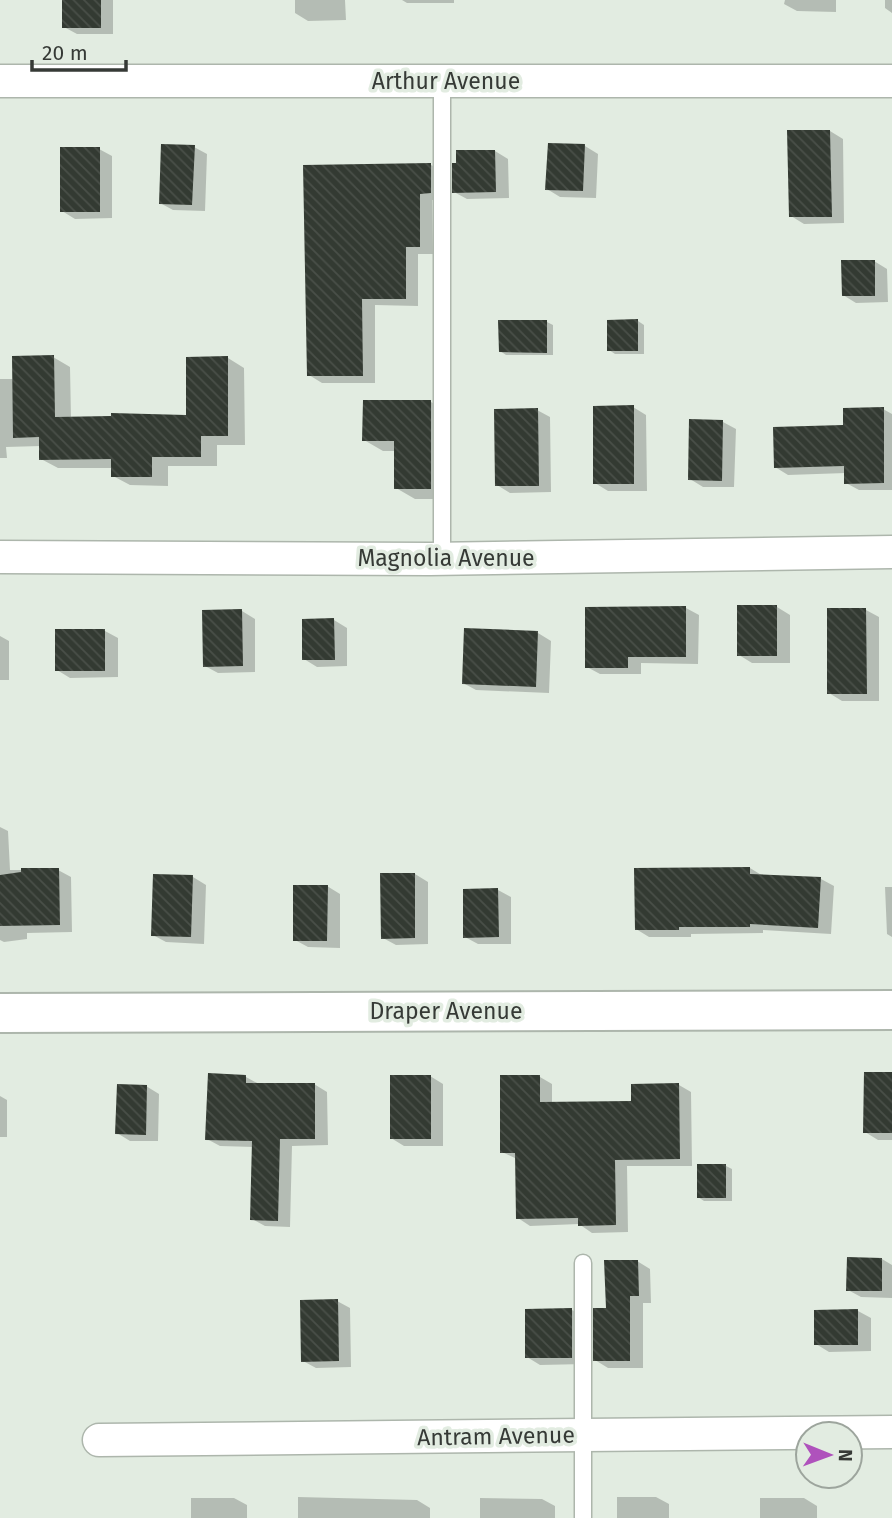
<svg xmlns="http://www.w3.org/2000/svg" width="892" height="1518" viewBox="0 0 892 1518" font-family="'Fira Sans',sans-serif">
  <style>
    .shadow { fill: #0003 }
    .building { fill: url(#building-back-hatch) }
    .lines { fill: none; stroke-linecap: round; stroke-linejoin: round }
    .service-casing { stroke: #adb6ac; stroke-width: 19 }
    .minor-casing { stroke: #adb6ac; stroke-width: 35 }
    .tertiary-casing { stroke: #adb6ac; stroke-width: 42 }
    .service { stroke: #fff; stroke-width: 16 }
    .minor { stroke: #fff; stroke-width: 32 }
    .tertiary { stroke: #fff; stroke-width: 38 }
    .labels { text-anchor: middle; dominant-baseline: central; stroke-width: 7; stroke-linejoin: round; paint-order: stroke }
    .street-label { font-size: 23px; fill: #363a36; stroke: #e2ece1 }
  </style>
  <defs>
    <pattern id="building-back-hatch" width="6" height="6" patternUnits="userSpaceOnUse" patternTransform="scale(1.75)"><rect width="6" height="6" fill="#333a32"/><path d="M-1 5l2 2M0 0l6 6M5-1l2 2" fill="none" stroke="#494f48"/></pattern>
  </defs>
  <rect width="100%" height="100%" fill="#e2ece1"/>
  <path class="shadow" d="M 64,0 L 113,0 L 113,34 L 77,34 L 64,27 Z
    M 295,0 L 345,0 L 346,20 L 308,21 L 295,13 Z
    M 402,0 L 454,0 L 454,3 L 407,3 Z
    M 785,0 L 836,0 L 836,12 L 797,11 L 784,4 Z
    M 885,0 L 892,0 L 892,13 L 885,8 Z
    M 830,131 L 843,139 L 844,223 L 804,224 L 791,216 Z
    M 585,146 L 598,154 L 596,198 L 560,197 L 547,189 Z
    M 194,147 L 207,154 L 205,211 L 173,210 L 160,203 Z
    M 99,149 L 112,156 L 112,218 L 75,219 L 62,211 Z
    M 495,151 L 508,159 L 509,198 L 467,199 L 454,192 Z
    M 431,165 L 444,172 L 444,200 L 432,200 L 433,254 L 418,254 L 418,306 L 375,305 L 375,383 L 322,383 L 309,375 L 305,166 Z
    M 874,261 L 887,269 L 888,302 L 856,303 L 843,295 Z
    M 609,321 L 638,321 L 644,325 L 644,354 L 615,354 L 609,350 Z
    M 547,322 L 553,325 L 553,355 L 506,355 L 500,351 Z
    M 53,357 L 70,367 L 71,419 L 188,417 L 228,358 L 244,368 L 245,445 L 217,445 L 217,466 L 168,466 L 168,486 L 130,485 L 113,476 L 113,468 L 58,468 L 41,459 L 41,446 L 6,447 L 7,458 L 0,458 L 0,379 L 14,379 Z
    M 365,402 L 431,402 L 450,413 L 450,499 L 415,499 L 396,488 L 396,451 L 383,451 L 364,440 Z
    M 633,407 L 646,415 L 647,491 L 608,491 L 595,483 Z
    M 883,409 L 892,414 L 892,490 L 859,490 L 846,483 L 846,473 L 788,475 L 775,467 L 845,427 Z
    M 537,410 L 550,417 L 551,492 L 510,493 L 497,485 Z
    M 723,422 L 736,429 L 734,487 L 703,487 L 690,479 Z
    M 777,607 L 790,615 L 790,663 L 752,663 L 739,655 Z
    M 686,608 L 699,615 L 698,664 L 641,663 L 641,674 L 600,674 L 587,667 Z
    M 866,610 L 879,617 L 879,701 L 842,701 L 829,693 Z
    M 242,611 L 255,619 L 255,672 L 218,673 L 205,666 Z
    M 334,620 L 347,628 L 347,666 L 317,667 L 304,659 Z
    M 105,631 L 118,638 L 118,677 L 70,678 L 57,670 Z
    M 538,633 L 551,641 L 549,693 L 476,690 L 463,683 Z
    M 0,636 L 9,641 L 9,680 L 0,680 Z
    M 0,827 L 8,831 L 10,870 L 58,870 L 71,877 L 72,932 L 27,933 L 27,939 L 4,942 L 0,940 Z
    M 750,868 L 763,876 L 821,879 L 834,886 L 831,934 L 763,930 L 763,933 L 691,934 L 691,937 L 649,937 L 636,929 Z
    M 415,874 L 428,882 L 428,944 L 396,945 L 383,938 Z
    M 193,877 L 206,885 L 204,944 L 166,942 L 153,935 Z
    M 327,886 L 340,894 L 340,948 L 308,947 L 295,940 Z
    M 885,887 L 892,887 L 892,937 L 887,934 Z
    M 498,890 L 511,897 L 511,944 L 478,944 L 465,937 Z
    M 892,1074 L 892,1140 L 878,1140 L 865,1132 Z
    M 430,1076 L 443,1084 L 443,1146 L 404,1146 L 391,1138 Z
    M 246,1077 L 259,1084 L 314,1084 L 327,1092 L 328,1145 L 292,1146 L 290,1227 L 265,1226 L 252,1219 L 254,1147 L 220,1146 L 207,1139 Z
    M 540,1077 L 552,1084 L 552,1103 L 633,1103 L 679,1085 L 691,1092 L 692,1166 L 627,1166 L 628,1232 L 592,1233 L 579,1224 L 530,1226 L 518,1218 L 517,1159 L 502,1152 Z
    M 146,1086 L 159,1094 L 158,1141 L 130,1141 L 117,1133 Z
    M 0,1096 L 7,1100 L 7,1137 L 0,1137 Z
    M 698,1166 L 726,1166 L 732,1169 L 732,1201 L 704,1201 L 698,1197 Z
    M 882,1259 L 892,1265 L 892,1298 L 861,1297 L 848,1290 Z
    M 637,1261 L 650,1269 L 651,1303 L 643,1303 L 643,1368 L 608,1368 L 595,1360 L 607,1310 Z
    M 337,1301 L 350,1308 L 351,1367 L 316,1368 L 303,1361 Z
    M 572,1310 L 585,1318 L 585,1364 L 540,1365 L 527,1357 L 527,1311 Z
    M 858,1311 L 871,1318 L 871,1351 L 829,1352 L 816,1344 Z
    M 298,1497 L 417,1500 L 430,1508 L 430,1518 L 298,1518 Z
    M 617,1497 L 656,1497 L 669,1504 L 669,1518 L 617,1518 Z
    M 191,1498 L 234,1498 L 247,1505 L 247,1518 L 191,1518 Z
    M 480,1498 L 542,1499 L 555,1506 L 555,1518 L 480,1518 Z
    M 760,1498 L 804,1498 L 817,1506 L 817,1518 L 760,1518 Z"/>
  <path class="building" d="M 62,0 L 101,0 L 101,28 L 62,28 Z
    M 787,130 L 830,130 L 832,217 L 789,217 Z
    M 548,143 L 585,144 L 583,191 L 545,190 Z
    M 161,144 L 195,145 L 192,205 L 159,204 Z
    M 60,147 L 100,147 L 100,212 L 60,212 Z
    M 456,150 L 495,150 L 496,192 L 452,193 L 452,163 L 456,163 Z
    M 431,163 L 431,193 L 420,194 L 420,247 L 406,247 L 406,299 L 362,299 L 363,376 L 307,376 L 303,165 Z
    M 841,260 L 875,260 L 875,296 L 842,296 Z
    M 638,319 L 638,351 L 607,351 L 607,320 Z
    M 498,320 L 547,320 L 547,353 L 499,352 Z
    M 54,355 L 55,417 L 111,416 L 111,413 L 186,415 L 186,357 L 228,356 L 228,436 L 201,436 L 201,457 L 152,457 L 152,477 L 111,477 L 111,459 L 39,460 L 39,437 L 13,438 L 12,356 Z
    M 363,400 L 431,400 L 431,489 L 394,489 L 394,441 L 362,441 Z
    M 634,405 L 634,484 L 593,484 L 593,406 Z
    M 884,407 L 884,483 L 844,484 L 844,466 L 774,468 L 773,427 L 843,425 L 843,408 Z
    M 538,408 L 539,486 L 495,486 L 494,409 Z
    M 689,419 L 723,420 L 722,481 L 688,480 Z
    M 737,605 L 777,605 L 777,656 L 737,656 Z
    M 686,606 L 686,657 L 628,657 L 628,668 L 585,668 L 585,607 Z
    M 827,608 L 866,608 L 867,694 L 827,694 Z
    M 242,609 L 243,666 L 203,667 L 202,610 Z
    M 334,618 L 335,660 L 302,660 L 302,619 Z
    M 464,628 L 538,631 L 536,687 L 462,684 Z
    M 55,629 L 105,629 L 105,671 L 55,671 Z
    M 750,867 L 750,874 L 821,877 L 818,928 L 750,924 L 750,927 L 679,927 L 679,930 L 635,930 L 634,868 Z
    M 21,868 L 59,868 L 60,925 L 0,926 L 0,875 L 21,872 Z
    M 380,873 L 415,873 L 415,938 L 381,939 Z
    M 153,874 L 193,875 L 191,937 L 151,936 Z
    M 293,885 L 328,885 L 327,941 L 293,941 Z
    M 498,888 L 499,937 L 463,938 L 463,889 Z
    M 864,1072 L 892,1072 L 892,1133 L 863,1133 Z
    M 208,1073 L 246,1075 L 246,1083 L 315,1083 L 315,1139 L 280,1139 L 278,1221 L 250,1220 L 252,1141 L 205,1140 Z
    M 390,1075 L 431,1075 L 431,1139 L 390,1139 Z
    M 500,1075 L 540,1075 L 540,1102 L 631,1101 L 631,1084 L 679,1083 L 680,1159 L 615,1160 L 616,1225 L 578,1226 L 578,1218 L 516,1219 L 515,1153 L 500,1153 Z
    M 117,1084 L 147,1085 L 146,1135 L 115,1134 Z
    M 697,1164 L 726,1164 L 726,1198 L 697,1198 Z
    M 847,1257 L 882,1258 L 882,1291 L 846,1291 Z
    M 604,1260 L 638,1260 L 639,1296 L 630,1296 L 630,1361 L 593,1361 L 593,1308 L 606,1308 Z
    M 338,1299 L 339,1361 L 301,1362 L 300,1300 Z
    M 572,1308 L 572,1358 L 525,1358 L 525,1309 Z
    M 858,1309 L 858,1345 L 814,1345 L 814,1310 Z"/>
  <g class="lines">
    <g class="service-casing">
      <path id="service" d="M 442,81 L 442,558
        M 583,1263 L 583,1518"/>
    </g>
    <g class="minor-casing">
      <path id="minor" d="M 0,81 L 892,81
        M 0,557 L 430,559 L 892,552
        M 99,1440 L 892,1432"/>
    </g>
    <g class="tertiary-casing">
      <path id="tertiary" d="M 0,1013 L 892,1010"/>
    </g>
    <use href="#service" class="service"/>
    <use href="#minor" class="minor"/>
    <use href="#tertiary" class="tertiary"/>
  </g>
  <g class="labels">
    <g class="street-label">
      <text x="446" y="81">Arthur Avenue</text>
      <text x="446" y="558">Magnolia Avenue</text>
      <text x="446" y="1011">Draper Avenue</text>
      <text transform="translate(496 1436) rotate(-1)">Antram Avenue</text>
    </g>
  </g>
  <g transform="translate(829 1455) rotate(91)"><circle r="33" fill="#e2ece1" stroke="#9da59d" stroke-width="2"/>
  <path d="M0-5L12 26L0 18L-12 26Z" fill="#af52bc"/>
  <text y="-10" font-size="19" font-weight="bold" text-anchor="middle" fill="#363a36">N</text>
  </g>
  <path d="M32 60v10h94v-10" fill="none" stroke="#363a36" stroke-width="3.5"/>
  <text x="42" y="60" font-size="21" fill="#363a36" stroke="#e2ece1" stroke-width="5" paint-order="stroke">20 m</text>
</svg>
